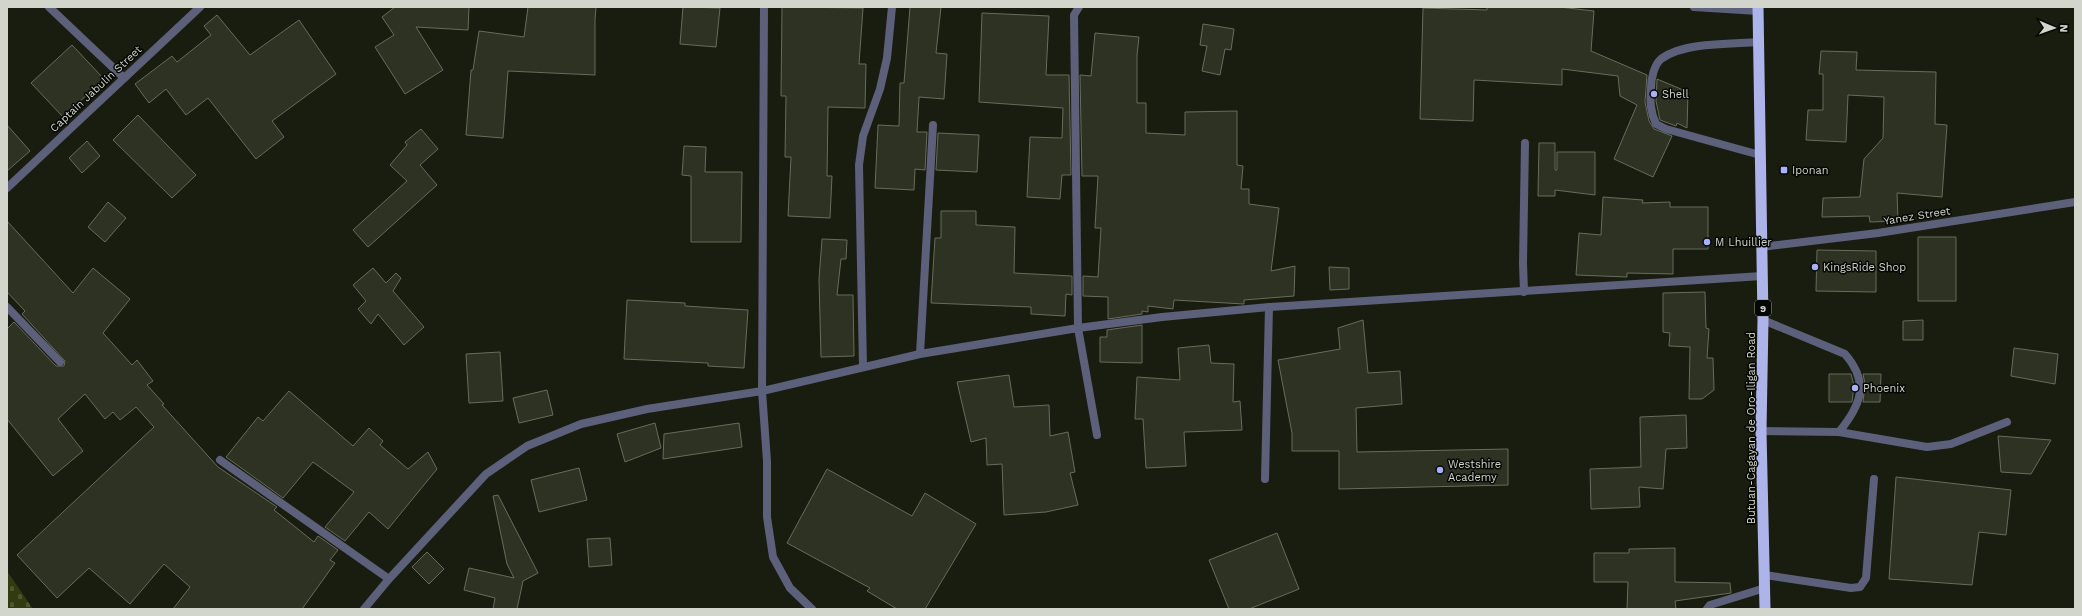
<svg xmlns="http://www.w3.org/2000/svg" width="2082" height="616" viewBox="0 0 2082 616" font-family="'Work Sans',sans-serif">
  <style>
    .cemetery { fill: url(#cemetery-stones) }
    .building { fill: #2d3223; stroke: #676c5c }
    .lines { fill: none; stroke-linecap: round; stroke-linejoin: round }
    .service { stroke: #5c607a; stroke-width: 8 }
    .minor { stroke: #5c607a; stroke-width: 8 }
    .tertiary { stroke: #5c607a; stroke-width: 8 }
    .trunk { stroke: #acb4ea; stroke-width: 11 }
    .poi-dot { fill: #a7b1fc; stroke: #050703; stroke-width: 1.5 }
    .labels { text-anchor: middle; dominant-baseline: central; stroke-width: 3; stroke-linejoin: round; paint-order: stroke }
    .shield { fill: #050703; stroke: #949790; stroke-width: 1 }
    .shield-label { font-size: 10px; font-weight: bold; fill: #d2d5cc }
    .street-label { font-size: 11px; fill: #d2d5cc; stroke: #050703 }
    .poi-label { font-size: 11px; fill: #d2d5cc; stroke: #050703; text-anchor: start }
  </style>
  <defs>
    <pattern id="cemetery-stones" width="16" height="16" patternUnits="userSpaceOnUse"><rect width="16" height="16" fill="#303b0f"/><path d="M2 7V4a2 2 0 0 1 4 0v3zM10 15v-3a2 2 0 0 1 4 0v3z" fill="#4d5631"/></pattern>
  </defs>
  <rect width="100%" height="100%" fill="#191d0f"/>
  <path class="cemetery" d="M 7,571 L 33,609 L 7,609 Z"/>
  <path class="building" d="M 395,7 L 469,7 L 468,30 L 416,27 L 443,70 L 405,94 L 375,47 L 394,35 L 382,17 Z
    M 528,7 L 596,7 L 595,20 L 595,75 L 508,71 L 503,138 L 466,135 L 471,70 L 473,70 L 479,31 L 524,37 Z
    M 683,7 L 720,8 L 716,47 L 680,44 Z
    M 782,7 L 863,8 L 859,64 L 866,64 L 865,108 L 828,107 L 827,176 L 832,176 L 830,218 L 788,216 L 791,157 L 785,157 L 786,96 L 781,96 Z
    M 910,7 L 941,7 L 936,53 L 947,54 L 944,99 L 919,97 L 917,132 L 927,132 L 925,170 L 915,169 L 914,190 L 875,188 L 878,125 L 899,126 L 900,83 L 904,83 Z
    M 1487,7 L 1559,7 L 1594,11 L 1591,51 L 1647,75 L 1645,102 L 1649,121 L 1654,129 L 1672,136 L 1653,177 L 1614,159 L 1637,105 L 1620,96 L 1618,76 L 1562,69 L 1562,85 L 1474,80 L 1473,121 L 1420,119 L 1423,8 L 1487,10 Z
    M 982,13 L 1049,16 L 1046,75 L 1069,75 L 1071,175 L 1062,175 L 1060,199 L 1027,197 L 1030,137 L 1062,138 L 1063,108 L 979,102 Z
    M 217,15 L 250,55 L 299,20 L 336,74 L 272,121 L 284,137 L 256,159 L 208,98 L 186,115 L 166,89 L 149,103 L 135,84 L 172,56 L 177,62 L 211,35 L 204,26 Z
    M 1203,24 L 1234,29 L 1231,50 L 1225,49 L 1220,75 L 1202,71 L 1207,46 L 1200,45 Z
    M 1095,33 L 1139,37 L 1137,55 L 1137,103 L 1146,103 L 1146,133 L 1185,135 L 1185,112 L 1237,111 L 1237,165 L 1243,166 L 1241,189 L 1249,189 L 1249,204 L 1279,208 L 1271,271 L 1295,266 L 1294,296 L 1244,300 L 1244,304 L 1174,300 L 1173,309 L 1148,306 L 1148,312 L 1142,311 L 1142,314 L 1108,319 L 1108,297 L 1083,296 L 1083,276 L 1098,277 L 1101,228 L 1095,228 L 1098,176 L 1082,176 L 1080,75 L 1091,76 Z
    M 72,45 L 104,79 L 63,117 L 31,83 Z
    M 1821,51 L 1857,52 L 1856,70 L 1936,72 L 1935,124 L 1947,125 L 1942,197 L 1897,193 L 1898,221 L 1870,222 L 1869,216 L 1822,217 L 1823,198 L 1860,197 L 1864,159 L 1883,138 L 1884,97 L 1848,95 L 1846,142 L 1806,140 L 1808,110 L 1823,110 L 1823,74 L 1819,74 Z
    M 1657,79 L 1688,92 L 1687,128 L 1677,123 L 1676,126 L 1660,120 L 1656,101 Z
    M 138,115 L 196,175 L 172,198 L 113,140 Z
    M 7,125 L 30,151 L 7,171 Z
    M 421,129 L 438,149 L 420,165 L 437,185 L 368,247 L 353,230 L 407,181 L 390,165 L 407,145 L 405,142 Z
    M 938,133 L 979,135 L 977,172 L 936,170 Z
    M 87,141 L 100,156 L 82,173 L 69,158 Z
    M 1539,143 L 1555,143 L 1555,170 L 1557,170 L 1557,152 L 1595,152 L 1595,195 L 1555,190 L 1555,196 L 1538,196 Z
    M 684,146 L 706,147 L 705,172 L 742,172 L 741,242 L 691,242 L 691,176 L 682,175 Z
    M 1603,197 L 1643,200 L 1642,203 L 1670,202 L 1670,207 L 1708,207 L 1708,249 L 1673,249 L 1673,274 L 1627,273 L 1627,277 L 1576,275 L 1579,233 L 1601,235 Z
    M 108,202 L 126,218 L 105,242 L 88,227 Z
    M 941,211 L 976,211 L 976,225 L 1015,227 L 1014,273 L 1072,276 L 1072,295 L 1066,294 L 1065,316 L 1031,314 L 1031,307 L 931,303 L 935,238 L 941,238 Z
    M 7,221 L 73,293 L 93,268 L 130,299 L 103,333 L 132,365 L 137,360 L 153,381 L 147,385 L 164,404 L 162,405 L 218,467 L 277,507 L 274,510 L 314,542 L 318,536 L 338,550 L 330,560 L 335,563 L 302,609 L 173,609 L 190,587 L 164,564 L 130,604 L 89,568 L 57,598 L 17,555 L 154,427 L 136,407 L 120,420 L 113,412 L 105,419 L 85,394 L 58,419 L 83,451 L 53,476 L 7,419 L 7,329 L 14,322 L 56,366 L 64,366 L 65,361 L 22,314 L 25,311 L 7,292 Z
    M 1918,237 L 1956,237 L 1956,301 L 1918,301 Z
    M 822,239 L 847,240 L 846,259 L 841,259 L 837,295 L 853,295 L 854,356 L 821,357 L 819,279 Z
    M 1817,250 L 1876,251 L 1876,292 L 1816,291 Z
    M 1329,267 L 1349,268 L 1349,289 L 1330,290 Z
    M 373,268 L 386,283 L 396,273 L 401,278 L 393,291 L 424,327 L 404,345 L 378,314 L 371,324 L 358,309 L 366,301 L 353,285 Z
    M 1705,292 L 1706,328 L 1709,329 L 1707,358 L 1713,358 L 1714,390 L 1702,399 L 1689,399 L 1690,347 L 1669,346 L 1670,333 L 1663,332 L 1663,293 Z
    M 627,300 L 685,303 L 685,306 L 748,310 L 744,368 L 708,366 L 708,363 L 624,359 Z
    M 1363,320 L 1368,373 L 1400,371 L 1402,404 L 1356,408 L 1357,452 L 1508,449 L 1508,485 L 1339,489 L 1339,451 L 1292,451 L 1292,433 L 1278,360 L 1340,349 L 1338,328 Z
    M 1923,320 L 1923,340 L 1903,340 L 1903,321 Z
    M 1142,325 L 1142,363 L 1100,362 L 1100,337 L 1107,337 L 1107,330 Z
    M 1209,345 L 1211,363 L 1234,364 L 1233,402 L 1240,401 L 1242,430 L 1184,432 L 1186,466 L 1146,468 L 1143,419 L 1135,419 L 1137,377 L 1180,380 L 1178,348 Z
    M 2014,348 L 2058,354 L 2055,384 L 2011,376 Z
    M 500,352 L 503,401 L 469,403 L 466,354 Z
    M 1829,374 L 1851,374 L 1854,385 L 1852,402 L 1829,402 Z
    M 1863,374 L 1881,374 L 1880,402 L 1863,402 L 1865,384 Z
    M 1009,375 L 1014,407 L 1049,405 L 1050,436 L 1068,432 L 1075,472 L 1070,473 L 1078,505 L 1046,512 L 1004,515 L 1002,464 L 987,465 L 986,438 L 971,442 L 957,382 Z
    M 547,390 L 553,415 L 519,423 L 513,398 Z
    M 289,391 L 353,446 L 369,428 L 383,441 L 380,445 L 408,469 L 428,452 L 437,469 L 388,529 L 369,512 L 345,541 L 325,527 L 354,492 L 313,462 L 283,498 L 226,457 L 258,417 L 263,421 Z
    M 1686,415 L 1687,448 L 1666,449 L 1663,489 L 1639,487 L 1640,507 L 1591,509 L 1590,469 L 1641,467 L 1640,417 Z
    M 655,423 L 661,448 L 625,462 L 617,434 Z
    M 739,423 L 742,447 L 663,459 L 664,434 Z
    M 1998,436 L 2051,440 L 2031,474 L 2001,472 Z
    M 579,468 L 587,500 L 539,512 L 531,480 Z
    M 827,469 L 912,516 L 925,493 L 976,524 L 925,609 L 897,609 L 867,591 L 870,588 L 787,543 Z
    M 1896,477 L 2011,490 L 2006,535 L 1979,532 L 1972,585 L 1889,579 Z
    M 498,495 L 538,573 L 523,581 L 517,609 L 493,609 L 495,598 L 464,590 L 469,568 L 514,578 L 507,564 L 493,496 Z
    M 1277,533 L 1299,589 L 1249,609 L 1229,609 L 1209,560 Z
    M 610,538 L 612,565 L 589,567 L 587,539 Z
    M 1675,548 L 1675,582 L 1730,583 L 1731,593 L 1675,601 L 1676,609 L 1627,609 L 1628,582 L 1594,582 L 1594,553 L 1629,553 L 1629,549 Z
    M 427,552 L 444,569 L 429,584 L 412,567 Z"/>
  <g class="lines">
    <path class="service" d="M 49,7 L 124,78
      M 1694,7 L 1758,11
      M 1758,42 C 1731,44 1683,42 1661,59 C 1654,65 1651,79 1651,88 C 1650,101 1650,111 1656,124 L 1666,129 L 1760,155
      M 1524,292 L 1523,263 L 1525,143
      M 1763,320 L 1845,354 C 1870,383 1861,405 1839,432
      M 762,391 L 767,461 L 767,517 L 773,557 L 790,588 L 812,609
      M 1761,431 L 1839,432 L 1927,447 L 1951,444 L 2007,422
      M 1265,479 L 1269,307
      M 1765,575 L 1851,588 L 1860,587 L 1866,578 L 1874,479"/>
    <path class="minor" d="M 1079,7 L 1074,15 L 1078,328 L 1097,435
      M 1761,247 L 1878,233 L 2075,202
      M 7,307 L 60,362
      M 920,354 L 933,125
      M 863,367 L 859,165 L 863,136 L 880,89 L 887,58 L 892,7
      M 762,391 L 764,7
      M 220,460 L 389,579
      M 364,609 L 389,579 L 486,474 L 527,446 L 581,424 L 647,409 L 762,391 L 920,354 L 1078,328 L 1162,317 L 1269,307 L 1762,276
      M 1707,609 L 1710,605 L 1765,588"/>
    <path class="tertiary" d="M 7,188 L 200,7"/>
    <path class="trunk" d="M 1758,7 L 1763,320 L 1761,431 L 1765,609"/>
  </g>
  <g class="poi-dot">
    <circle cx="1654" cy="94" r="4"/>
    <rect x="1780" y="166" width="8" height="8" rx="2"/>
    <circle cx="1707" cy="242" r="4"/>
    <circle cx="1815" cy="267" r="4"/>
    <circle cx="1855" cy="388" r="4"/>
    <circle cx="1440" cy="470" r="4"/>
  </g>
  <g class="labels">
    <rect class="shield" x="1755" y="300" width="16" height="16" rx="3"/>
    <g class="shield-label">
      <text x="1763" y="308">9</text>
    </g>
    <g class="street-label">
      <text transform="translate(96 89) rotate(-43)">Captain Jabulin Street</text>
      <text transform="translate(1917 216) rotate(-9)">Yanez Street</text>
      <text transform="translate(1751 428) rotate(-90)">Butuan-Cagayan de Oro-Iligan Road</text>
    </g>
    <g class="poi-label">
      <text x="1662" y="94">Shell</text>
      <text x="1792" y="170">Iponan</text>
      <text x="1715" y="242">M Lhuillier</text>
      <text x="1823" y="267">KingsRide Shop</text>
      <text x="1863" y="388">Phoenix</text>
      <text x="1448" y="464">Westshire<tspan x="1448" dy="13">Academy</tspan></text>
    </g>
  </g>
  <rect width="2082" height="616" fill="none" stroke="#d2d5cc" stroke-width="16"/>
  <g transform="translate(2054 28) rotate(92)" stroke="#050703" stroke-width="3" paint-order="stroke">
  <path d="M0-3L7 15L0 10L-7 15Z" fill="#d2d5cc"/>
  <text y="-6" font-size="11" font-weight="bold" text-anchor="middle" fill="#d2d5cc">N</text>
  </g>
</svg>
